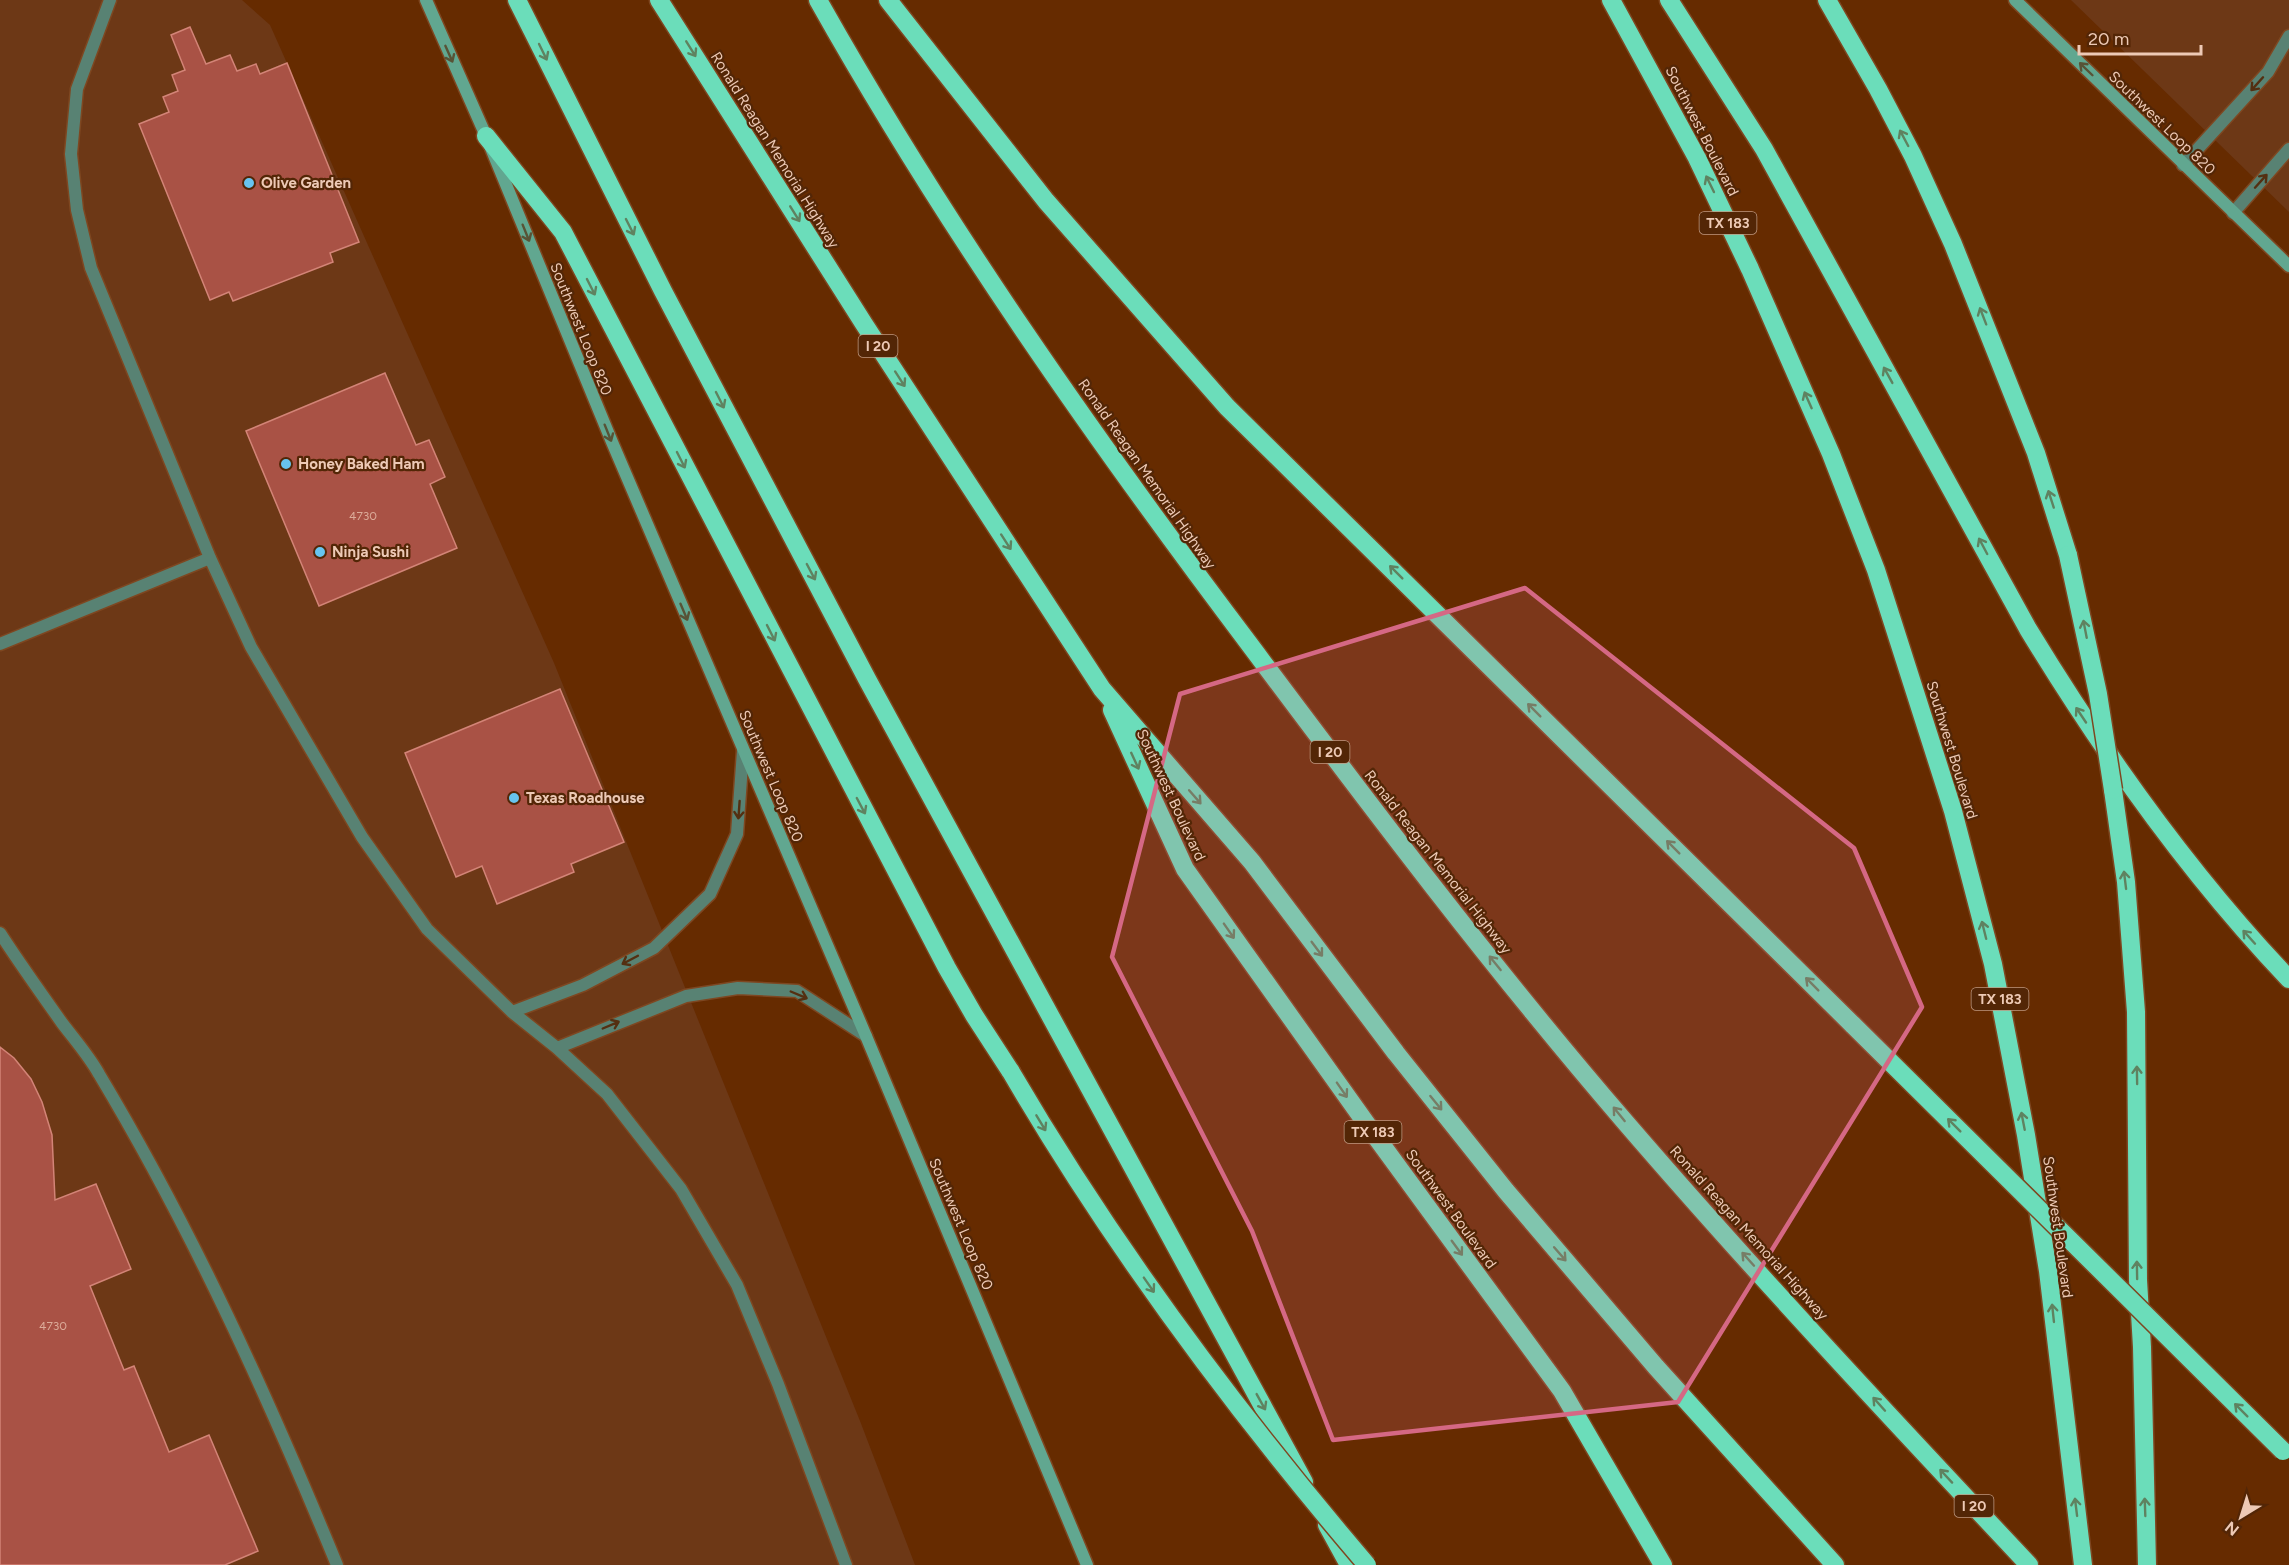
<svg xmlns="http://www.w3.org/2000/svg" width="2289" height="1565" viewBox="0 0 2289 1565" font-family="Figtree,sans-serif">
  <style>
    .built { fill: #6d3816 }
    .building { fill: #a95245; stroke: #d38477; stroke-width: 1.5 }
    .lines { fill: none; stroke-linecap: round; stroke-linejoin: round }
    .service-casing { stroke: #7e4721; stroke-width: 15 }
    .secondary-casing { stroke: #7e4721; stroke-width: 15 }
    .motorway-casing { stroke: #7e4721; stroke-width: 21 }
    .service { stroke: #588273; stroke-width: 12 }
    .secondary { stroke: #61a790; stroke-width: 12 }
    .motorway { stroke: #6bddba; stroke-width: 18 }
    .motorway-bridge-casing { stroke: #7e4721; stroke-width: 21; stroke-linecap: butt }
    .motorway-bridge { stroke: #6bddba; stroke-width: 18 }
    .oneway { stroke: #5f8260 }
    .oneway2 { stroke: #585336 }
    .oneway3 { stroke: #542f11 }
    .marked { fill: #d56884; fill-opacity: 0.2; stroke: #d56884; stroke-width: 4.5; stroke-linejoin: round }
    .poi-dot { fill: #67c4ef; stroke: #532606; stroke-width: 2 }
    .labels { text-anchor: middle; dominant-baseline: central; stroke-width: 4.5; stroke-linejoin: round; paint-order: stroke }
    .number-label { font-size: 12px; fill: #dcab99 }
    .shield { fill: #532606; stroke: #bf9880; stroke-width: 1.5 }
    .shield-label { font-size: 14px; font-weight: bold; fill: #edc9b5 }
    .street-label { font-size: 15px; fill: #edc9b5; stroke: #532606 }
    .poi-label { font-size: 15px; font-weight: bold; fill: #edc9b5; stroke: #532606; text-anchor: start }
  </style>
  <rect width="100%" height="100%" fill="#662b00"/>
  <path class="built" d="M 0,0 L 242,0 L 270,25 L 554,663 L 860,1421 L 915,1565 L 0,1565 Z
    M 2071,0 L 2289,0 L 2289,212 Z"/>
  <path class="building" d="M 190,27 L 206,64 L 230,55 L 237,71 L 256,64 L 260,74 L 287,63 L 359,242 L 330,253 L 333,262 L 233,301 L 229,292 L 210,300 L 139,124 L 169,112 L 163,97 L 178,91 L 172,75 L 185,70 L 171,35 Z
    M 385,373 L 416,445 L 429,440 L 445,477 L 430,484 L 457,548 L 319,606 L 246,431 Z
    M 560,689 L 624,842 L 571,864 L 574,872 L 497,904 L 482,866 L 456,877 L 405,753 Z
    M 0,1047 L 14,1058 L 31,1079 L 42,1102 L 52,1135 L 55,1200 L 96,1184 L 131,1269 L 90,1286 L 124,1370 L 134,1366 L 169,1452 L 209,1435 L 258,1551 L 225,1565 L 0,1565 Z"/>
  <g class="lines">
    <g class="service-casing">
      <path id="service" d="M 110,0 L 77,89 L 71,154 L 77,210 L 91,268 L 210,558 L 251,647 L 362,837 L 427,929 L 512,1012 L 557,1048 L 607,1094 L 681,1189 L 737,1285 L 778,1384 L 846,1565
        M 2183,165 L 2268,72 L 2289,36
        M 2233,213 L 2289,149
        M 0,644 L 210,558
        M 0,933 C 20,964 41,993 62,1023 C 75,1040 89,1056 99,1074 C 193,1231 268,1397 337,1565
        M 512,1012 L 583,985 L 654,948 L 710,894 L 737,834 L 743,751
        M 557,1048 L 686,996 L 738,988 L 797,991 L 866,1036"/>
    </g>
    <g class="secondary-casing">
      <path id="secondary" d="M 426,0 L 486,136 L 612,442 L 866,1036 L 1087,1565
        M 2015,0 L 2289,266"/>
    </g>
    <g class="motorway-casing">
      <path id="motorway" d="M 517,0 L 663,291 L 867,679 L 1304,1482
        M 659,0 L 864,324 L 1102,689 L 1252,862 L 1396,1053 L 1506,1191 L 1656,1367 L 1835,1565
        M 818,0 C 945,226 1094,438 1250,645 C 1371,807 1494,970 1626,1123 C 1756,1274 1893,1420 2029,1565
        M 888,0 L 1046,201 L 1227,407 L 1853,1025
        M 1611,0 L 1697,158 L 1750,269 L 1831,454 L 1876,570 L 1953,811 L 1993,964 L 2026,1135 L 2048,1271 L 2083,1565
        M 1669,0 L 1764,149 L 2028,629 C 2104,754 2188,873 2289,979
        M 1827,0 L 1878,89 L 1913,156 L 1953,244 L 2036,453 L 2068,555
        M 486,136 L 563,232 L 947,968 L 974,1015 L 1011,1072
        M 1112,710 L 1185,869 L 1368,1126 L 1562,1391 L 1663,1565
        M 2113,790 L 2126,882 L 2136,1012 L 2138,1280 L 2142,1347 L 2147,1565
        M 1327,1525 L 1349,1565"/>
    </g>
    <use href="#service" class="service"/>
    <use href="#secondary" class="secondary"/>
    <use href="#motorway" class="motorway"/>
    <g class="motorway-bridge-casing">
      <path id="motorway-bridge" d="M 2068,555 L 2098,694 L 2113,790
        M 1853,1025 L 2283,1451
        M 1011,1072 C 1112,1245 1237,1413 1367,1565"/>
    </g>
    <use href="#motorway-bridge" class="motorway-bridge"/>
  </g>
  <defs><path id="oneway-shaft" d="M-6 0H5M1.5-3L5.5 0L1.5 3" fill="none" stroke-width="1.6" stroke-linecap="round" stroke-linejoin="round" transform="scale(1.5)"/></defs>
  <g class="oneway">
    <use href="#oneway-shaft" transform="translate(691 49) rotate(58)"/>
    <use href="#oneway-shaft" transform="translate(543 52) rotate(64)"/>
    <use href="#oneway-shaft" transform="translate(1904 138) rotate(-118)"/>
    <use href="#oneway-shaft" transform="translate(1710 184) rotate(-116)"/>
    <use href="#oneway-shaft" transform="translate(795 214) rotate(58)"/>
    <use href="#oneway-shaft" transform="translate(630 227) rotate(63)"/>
    <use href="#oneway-shaft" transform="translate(591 287) rotate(63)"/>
    <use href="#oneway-shaft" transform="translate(1983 316) rotate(-111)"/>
    <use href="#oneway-shaft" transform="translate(1888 375) rotate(-119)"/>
    <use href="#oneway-shaft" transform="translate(900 379) rotate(57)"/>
    <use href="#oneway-shaft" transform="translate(720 400) rotate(63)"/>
    <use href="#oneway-shaft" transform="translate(1808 400) rotate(-114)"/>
    <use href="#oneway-shaft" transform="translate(681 460) rotate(63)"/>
    <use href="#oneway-shaft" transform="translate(2051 499) rotate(-108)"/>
    <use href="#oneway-shaft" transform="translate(1006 542) rotate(57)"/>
    <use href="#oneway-shaft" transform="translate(1983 546) rotate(-118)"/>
    <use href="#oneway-shaft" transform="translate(811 572) rotate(62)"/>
    <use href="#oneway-shaft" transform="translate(1396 572) rotate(-135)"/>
    <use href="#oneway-shaft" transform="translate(2085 629) rotate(-101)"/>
    <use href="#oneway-shaft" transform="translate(771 633) rotate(63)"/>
    <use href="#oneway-shaft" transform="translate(1534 710) rotate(-135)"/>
    <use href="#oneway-shaft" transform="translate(2081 715) rotate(-124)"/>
    <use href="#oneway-shaft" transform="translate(1135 761) rotate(65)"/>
    <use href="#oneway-shaft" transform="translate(1195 797) rotate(49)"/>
    <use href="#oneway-shaft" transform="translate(861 806) rotate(62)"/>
    <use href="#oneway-shaft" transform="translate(1673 847) rotate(-135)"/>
    <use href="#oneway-shaft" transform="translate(2125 880) rotate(-97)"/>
    <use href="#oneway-shaft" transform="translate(1984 930) rotate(-104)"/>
    <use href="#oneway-shaft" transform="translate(1229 931) rotate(55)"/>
    <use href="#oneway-shaft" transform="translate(2249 937) rotate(-132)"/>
    <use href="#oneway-shaft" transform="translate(1317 949) rotate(53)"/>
    <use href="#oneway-shaft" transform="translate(1495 963) rotate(-129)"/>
    <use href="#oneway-shaft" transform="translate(1812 984) rotate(-135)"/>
    <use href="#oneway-shaft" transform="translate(2137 1075) rotate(-91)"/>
    <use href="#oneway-shaft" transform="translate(1342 1090) rotate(55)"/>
    <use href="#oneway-shaft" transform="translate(1436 1103) rotate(51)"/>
    <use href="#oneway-shaft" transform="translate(1619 1114) rotate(-129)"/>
    <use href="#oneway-shaft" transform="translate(2023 1121) rotate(-101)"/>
    <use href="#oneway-shaft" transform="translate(1041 1123) rotate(59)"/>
    <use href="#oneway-shaft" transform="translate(1954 1125) rotate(-135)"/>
    <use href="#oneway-shaft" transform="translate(1457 1248) rotate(54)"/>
    <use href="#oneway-shaft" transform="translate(1560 1254) rotate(49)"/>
    <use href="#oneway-shaft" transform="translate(1748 1259) rotate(-132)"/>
    <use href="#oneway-shaft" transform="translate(2137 1270) rotate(-91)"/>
    <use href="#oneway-shaft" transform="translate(1149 1285) rotate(55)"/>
    <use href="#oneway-shaft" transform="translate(2053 1313) rotate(-96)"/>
    <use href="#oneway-shaft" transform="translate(1261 1402) rotate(61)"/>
    <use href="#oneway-shaft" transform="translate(1879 1404) rotate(-132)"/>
    <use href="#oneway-shaft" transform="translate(2241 1410) rotate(-135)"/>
    <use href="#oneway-shaft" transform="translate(1946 1476) rotate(-133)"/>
    <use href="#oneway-shaft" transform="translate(2076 1507) rotate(-97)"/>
    <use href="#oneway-shaft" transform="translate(2145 1507) rotate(-92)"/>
  </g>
  <g class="oneway2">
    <use href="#oneway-shaft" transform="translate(449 54) rotate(66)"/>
    <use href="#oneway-shaft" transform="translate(2086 69) rotate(-136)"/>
    <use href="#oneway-shaft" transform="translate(526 233) rotate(68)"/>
    <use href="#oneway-shaft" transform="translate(608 433) rotate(68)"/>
    <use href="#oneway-shaft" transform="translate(684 612) rotate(67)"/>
  </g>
  <g class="oneway3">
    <use href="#oneway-shaft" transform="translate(2257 84) rotate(132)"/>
    <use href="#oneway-shaft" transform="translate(2261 181) rotate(-48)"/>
    <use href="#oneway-shaft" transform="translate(739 810) rotate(94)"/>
    <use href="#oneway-shaft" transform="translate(630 960) rotate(152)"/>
    <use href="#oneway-shaft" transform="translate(799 995) rotate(23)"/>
    <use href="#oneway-shaft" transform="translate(611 1025) rotate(-23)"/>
  </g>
  <path class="marked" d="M 1525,588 L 1854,848 L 1922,1007 L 1678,1402 L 1333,1440 L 1252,1231 L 1112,957 L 1180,694 Z"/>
  <g class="poi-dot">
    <circle cx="249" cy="183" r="6"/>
    <circle cx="286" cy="464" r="6"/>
    <circle cx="320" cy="552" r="6"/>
    <circle cx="514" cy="798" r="6"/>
  </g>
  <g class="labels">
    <g class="number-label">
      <text x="363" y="516">4730</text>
      <text x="53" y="1326">4730</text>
    </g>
    <g class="shield">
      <rect x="1699.5" y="212" width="57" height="22" rx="4.5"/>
      <rect x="858.5" y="335" width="39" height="22" rx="4.5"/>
      <rect x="1310.5" y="741" width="39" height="22" rx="4.5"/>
      <rect x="1971.5" y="988" width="57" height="22" rx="4.5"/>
      <rect x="1344.5" y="1121" width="57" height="22" rx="4.5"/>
      <rect x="1954.5" y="1495" width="39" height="22" rx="4.5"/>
    </g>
    <g class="shield-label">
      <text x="1728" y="223">TX 183</text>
      <text x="878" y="346">I 20</text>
      <text x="1330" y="752">I 20</text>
      <text x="2000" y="999">TX 183</text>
      <text x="1373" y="1132">TX 183</text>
      <text x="1974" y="1506">I 20</text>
    </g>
    <g class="street-label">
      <text transform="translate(2162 123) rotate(44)">Southwest Loop 820</text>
      <text transform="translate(1702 131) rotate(63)">Southwest Boulevard</text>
      <text transform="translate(775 150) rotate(58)">Ronald Reagan Memorial Highway</text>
      <text transform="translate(581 329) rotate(68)">Southwest Loop 820</text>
      <text transform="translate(1147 474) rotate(55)">Ronald Reagan Memorial Highway</text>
      <text transform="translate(1952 750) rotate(73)">Southwest Boulevard</text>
      <text transform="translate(771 776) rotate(67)">Southwest Loop 820</text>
      <text transform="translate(1171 795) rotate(65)">Southwest Boulevard</text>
      <text transform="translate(1438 862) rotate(52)">Ronald Reagan Memorial Highway</text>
      <text transform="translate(1451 1209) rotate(54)">Southwest Boulevard</text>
      <text transform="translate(961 1224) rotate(67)">Southwest Loop 820</text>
      <text transform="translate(2058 1227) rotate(82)">Southwest Boulevard</text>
      <text transform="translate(1749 1233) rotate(48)">Ronald Reagan Memorial Highway</text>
    </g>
    <g class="poi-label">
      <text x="261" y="183">Olive Garden</text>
      <text x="298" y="464">Honey Baked Ham</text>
      <text x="332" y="552">Ninja Sushi</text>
      <text x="526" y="798">Texas Roadhouse</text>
    </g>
  </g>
  <g transform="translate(2241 1517) rotate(218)" stroke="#532606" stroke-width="4.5" paint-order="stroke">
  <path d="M0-4.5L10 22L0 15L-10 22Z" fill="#edc9b5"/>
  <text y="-9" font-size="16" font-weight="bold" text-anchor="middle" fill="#edc9b5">N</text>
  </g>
  <path d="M2079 45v9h122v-9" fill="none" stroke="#edc9b5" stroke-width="3"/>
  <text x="2088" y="45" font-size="18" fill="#edc9b5" stroke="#532606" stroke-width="4.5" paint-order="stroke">20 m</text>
</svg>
